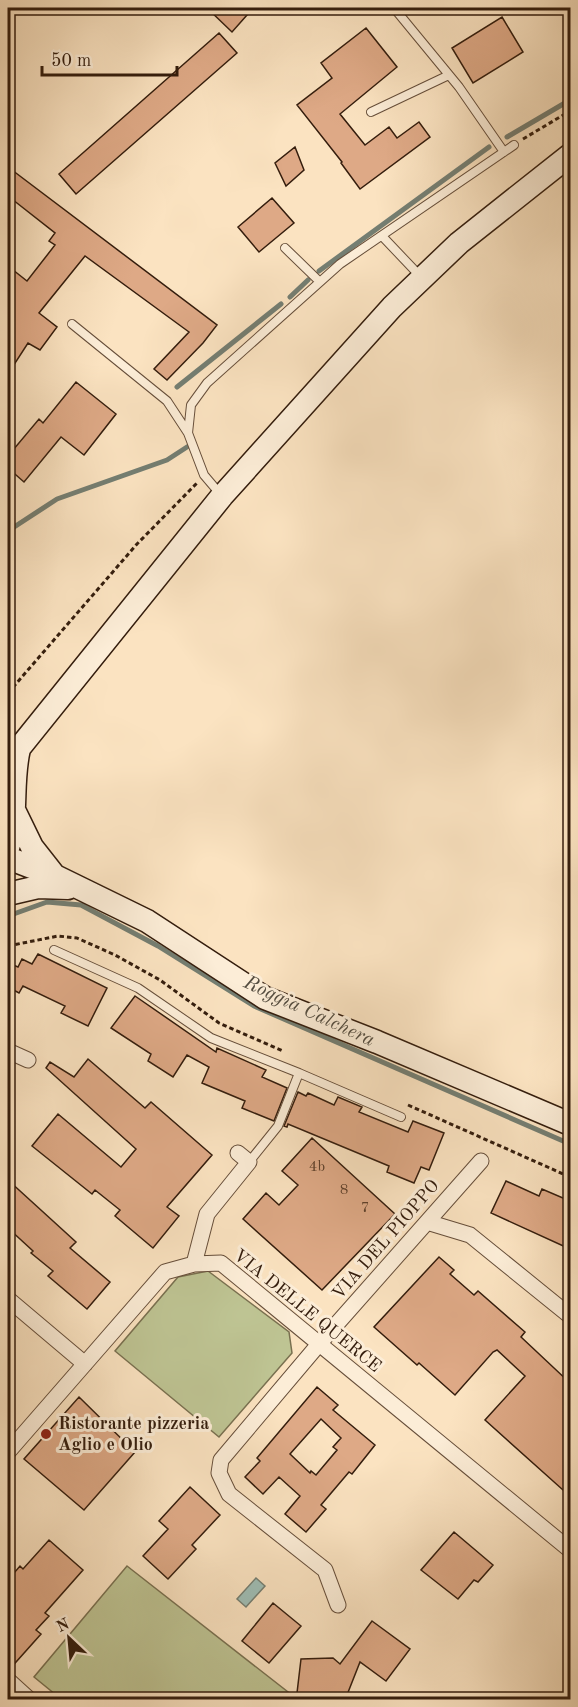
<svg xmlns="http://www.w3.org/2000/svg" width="578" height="1707" viewBox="0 0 578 1707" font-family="'Old Standard TT',serif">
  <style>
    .green { fill: #bec493; stroke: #797050; stroke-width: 1.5 }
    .water { fill: #9fbeb6; stroke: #747e72; stroke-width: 1.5 }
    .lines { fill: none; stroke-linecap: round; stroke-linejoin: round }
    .stream { stroke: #747e72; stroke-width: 5 }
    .building { fill: #dea986; stroke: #341d0d; stroke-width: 1.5; fill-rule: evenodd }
    .lane-casing { stroke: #664e3a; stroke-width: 10 }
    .street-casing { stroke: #664e3a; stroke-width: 17 }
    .secondary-casing { stroke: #341d0d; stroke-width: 25 }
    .path { stroke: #341d0d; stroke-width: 3; stroke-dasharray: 4.5 3; stroke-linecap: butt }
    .lane { stroke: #fcedd7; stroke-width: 8 }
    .street { stroke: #fcedd7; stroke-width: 15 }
    .secondary { stroke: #fcedd7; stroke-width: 22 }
    .poi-dot { fill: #8f2418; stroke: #fcedd7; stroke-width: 2 }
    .labels { text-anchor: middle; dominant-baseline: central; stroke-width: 6; stroke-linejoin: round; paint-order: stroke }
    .number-label { font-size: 15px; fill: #5e402b }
    .street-label { font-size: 18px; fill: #341d0d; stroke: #fcedd7 }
    .poi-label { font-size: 18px; font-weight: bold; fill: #341d0d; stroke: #fcedd7; text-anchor: start }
    .water-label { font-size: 20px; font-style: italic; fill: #544d40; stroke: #fcedd7 }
  </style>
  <rect width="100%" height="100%" fill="#fbe3c1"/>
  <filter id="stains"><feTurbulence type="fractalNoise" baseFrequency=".00333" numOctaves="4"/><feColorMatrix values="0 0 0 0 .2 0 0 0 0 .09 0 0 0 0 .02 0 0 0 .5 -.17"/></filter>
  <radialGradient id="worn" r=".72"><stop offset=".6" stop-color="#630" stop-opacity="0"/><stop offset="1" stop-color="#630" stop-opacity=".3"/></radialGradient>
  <path class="green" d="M 208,1271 L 289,1332 L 292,1353 L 219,1437 L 115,1351 L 178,1277 Z
    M 127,1566 L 297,1699 L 61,1699 L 34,1677 Z"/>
  <path class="water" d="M 256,1578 L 265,1586 L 246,1607 L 237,1599 Z"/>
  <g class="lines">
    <path class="stream" d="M 507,137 L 570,100
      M 319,271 L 489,147
      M 290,297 L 308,280
      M 177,387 L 281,304
      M 8,531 L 57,499 L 167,460 L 187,447
      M 8,916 L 47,902 L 81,905 L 158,946 L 254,1006 L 570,1144"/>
  </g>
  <path class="building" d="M 207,8 L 239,8 L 247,15 L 232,32 Z
    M 502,17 L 523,52 L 473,83 L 452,48 Z
    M 366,28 L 397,67 L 340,114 L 365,145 L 389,127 L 397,138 L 419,122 L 430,137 L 360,189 L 341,163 L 342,162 L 297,105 L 332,78 L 321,63 Z
    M 219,33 L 237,53 L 76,194 L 59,174 Z
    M 295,147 L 304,170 L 286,186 L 275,163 Z
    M 8,167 L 217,325 L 203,343 L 167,380 L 154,369 L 189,332 L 85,256 L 39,313 L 57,327 L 40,350 L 28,343 L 8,374 L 8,266 L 27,281 L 55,245 L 49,241 L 55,233 L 8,196 Z
    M 272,198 L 294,223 L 259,252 L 238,227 Z
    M 76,382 L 116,414 L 84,455 L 61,437 L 24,482 L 8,468 L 8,456 L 39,419 L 43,423 Z
    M 38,954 L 107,988 L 88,1026 L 61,1013 L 65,1006 L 23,986 L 19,993 L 8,987 L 8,972 L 11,964 L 18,967 L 22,959 L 32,964 Z
    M 135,996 L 216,1052 L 217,1048 L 266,1070 L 262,1077 L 287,1088 L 274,1121 L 242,1108 L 245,1101 L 202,1083 L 209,1067 L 187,1055 L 173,1077 L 148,1061 L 151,1054 L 111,1028 Z
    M 88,1059 L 145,1108 L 151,1102 L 212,1155 L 167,1207 L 179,1216 L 153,1248 L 115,1216 L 120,1210 L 95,1190 L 92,1194 L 32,1146 L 58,1114 L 121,1167 L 136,1149 L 46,1068 L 50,1062 L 74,1077 Z
    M 298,1092 L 306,1096 L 308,1093 L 334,1105 L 338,1097 L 362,1107 L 359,1112 L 408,1132 L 413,1121 L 444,1133 L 429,1170 L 421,1167 L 414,1183 L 387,1172 L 389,1166 L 288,1124 L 287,1127 L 284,1126 Z
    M 312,1138 L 395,1214 L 322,1290 L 243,1219 L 266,1193 L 279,1205 L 298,1185 L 282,1171 Z
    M 8,1180 L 76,1242 L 70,1248 L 110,1282 L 87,1309 L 48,1276 L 53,1271 L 31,1253 L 33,1251 L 8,1228 Z
    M 506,1181 L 539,1196 L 542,1189 L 570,1201 L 570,1249 L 491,1213 Z
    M 439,1257 L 454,1270 L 450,1274 L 474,1295 L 478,1291 L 525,1332 L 521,1337 L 570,1383 L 570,1481 L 563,1490 L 485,1420 L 525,1376 L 497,1350 L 493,1352 L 455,1395 L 419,1363 L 417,1365 L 374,1327 Z
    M 317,1387 L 338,1405 L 333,1410 L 375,1445 L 352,1474 L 349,1472 L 321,1505 L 326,1509 L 306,1532 L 285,1514 L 300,1496 L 279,1477 L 263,1494 L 245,1477 L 260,1461 L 257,1458 ZM 321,1419 L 341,1438 L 333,1447 L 337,1450 L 316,1475 L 311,1471 L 310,1473 L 290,1454 Z
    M 79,1397 L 135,1452 L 84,1510 L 24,1459 Z
    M 190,1487 L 220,1515 L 192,1545 L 196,1549 L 168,1579 L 143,1556 L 168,1529 L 159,1521 Z
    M 454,1532 L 493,1565 L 478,1582 L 474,1580 L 458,1599 L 421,1570 Z
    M 49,1540 L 83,1570 L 45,1613 L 49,1616 L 36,1630 L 41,1634 L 8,1671 L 8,1609 L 14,1602 L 8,1596 L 8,1580 L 20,1566 L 23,1569 Z
    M 273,1603 L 301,1626 L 269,1663 L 242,1641 Z
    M 372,1621 L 410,1649 L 386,1681 L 360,1662 L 345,1700 L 306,1700 L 297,1693 L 301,1659 L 333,1658 L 340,1664 Z"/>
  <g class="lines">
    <g class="lane-casing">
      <path id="lane" d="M 394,8 L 459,87 L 504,152
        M 371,112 L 449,75
        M 382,236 L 420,276
        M 285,248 L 320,282
        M 72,324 L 167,401 L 188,433 L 204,475 L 221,495
        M 188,433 L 191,405 L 207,383 L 340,264 L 514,145
        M 54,950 L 138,988 L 211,1038 L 299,1073
        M 249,1162 L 278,1126 L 299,1073 L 401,1117"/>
    </g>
    <g class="street-casing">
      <path id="street" d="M 8,1051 L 28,1060
        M 427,1222 L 470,1235 L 570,1316
        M 194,1264 L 207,1214 L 249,1162 L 238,1153
        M 8,1299 L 85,1364
        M 8,1452 L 165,1272 L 194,1264 L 221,1263 L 570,1550
        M 338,1605 L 325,1570 L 229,1494 L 219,1473 L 221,1460 L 319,1344 L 481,1161
        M 8,1680 L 30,1700"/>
    </g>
    <g class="secondary-casing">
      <path id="secondary" d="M 8,762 L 222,496 L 392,307 L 459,243 L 570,155
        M 15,812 L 32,847 L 54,875
        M 8,848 C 18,815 11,782 19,749
        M 8,858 L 55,876 L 147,921 L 265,998 L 377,1042 L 570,1124
        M 8,894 L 38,887 L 68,888"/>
    </g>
    <path class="path" d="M 523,139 L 570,111
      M 8,693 L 137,544 L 197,483
      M 8,946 L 58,936 L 77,938 L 115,955 L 160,980 L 219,1023 L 283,1051
      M 408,1105 L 570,1177"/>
    <use href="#lane" class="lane"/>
    <use href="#street" class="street"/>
    <use href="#secondary" class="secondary"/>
  </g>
  <circle class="poi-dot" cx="46" cy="1434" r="6"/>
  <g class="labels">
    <g class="number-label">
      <text x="317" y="1167">4b</text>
      <text x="344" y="1190">8</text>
      <text x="365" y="1208">7</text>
    </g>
    <g class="street-label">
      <text transform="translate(386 1240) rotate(-49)">VIA DEL PIOPPO</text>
      <text transform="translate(307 1311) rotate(39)">VIA DELLE QUERCE</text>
    </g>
    <g class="poi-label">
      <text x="58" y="1424">Ristorante pizzeria<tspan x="58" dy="21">Aglio e Olio</tspan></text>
    </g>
    <g class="water-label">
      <text transform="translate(309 1012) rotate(25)">Roggia Calchera</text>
    </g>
  </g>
  <rect width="578" height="1707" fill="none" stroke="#fbe3c1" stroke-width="30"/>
  <rect x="9" y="9" width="560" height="1689" fill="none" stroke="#341d0d" stroke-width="3"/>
  <rect x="15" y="15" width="548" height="1677" fill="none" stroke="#341d0d" stroke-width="1.5"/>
  <g transform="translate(69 1638) rotate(334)" stroke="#fcedd7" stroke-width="4.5" paint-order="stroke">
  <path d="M0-4.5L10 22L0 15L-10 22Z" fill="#341d0d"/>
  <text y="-9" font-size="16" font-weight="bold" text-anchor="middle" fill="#341d0d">N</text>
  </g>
  <path d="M42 66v9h135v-9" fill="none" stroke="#341d0d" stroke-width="3"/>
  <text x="51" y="66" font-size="18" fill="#341d0d" stroke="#fcedd7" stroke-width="4.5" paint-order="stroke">50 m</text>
  <rect width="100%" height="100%" filter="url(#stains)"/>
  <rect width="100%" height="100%" fill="url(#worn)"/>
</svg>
